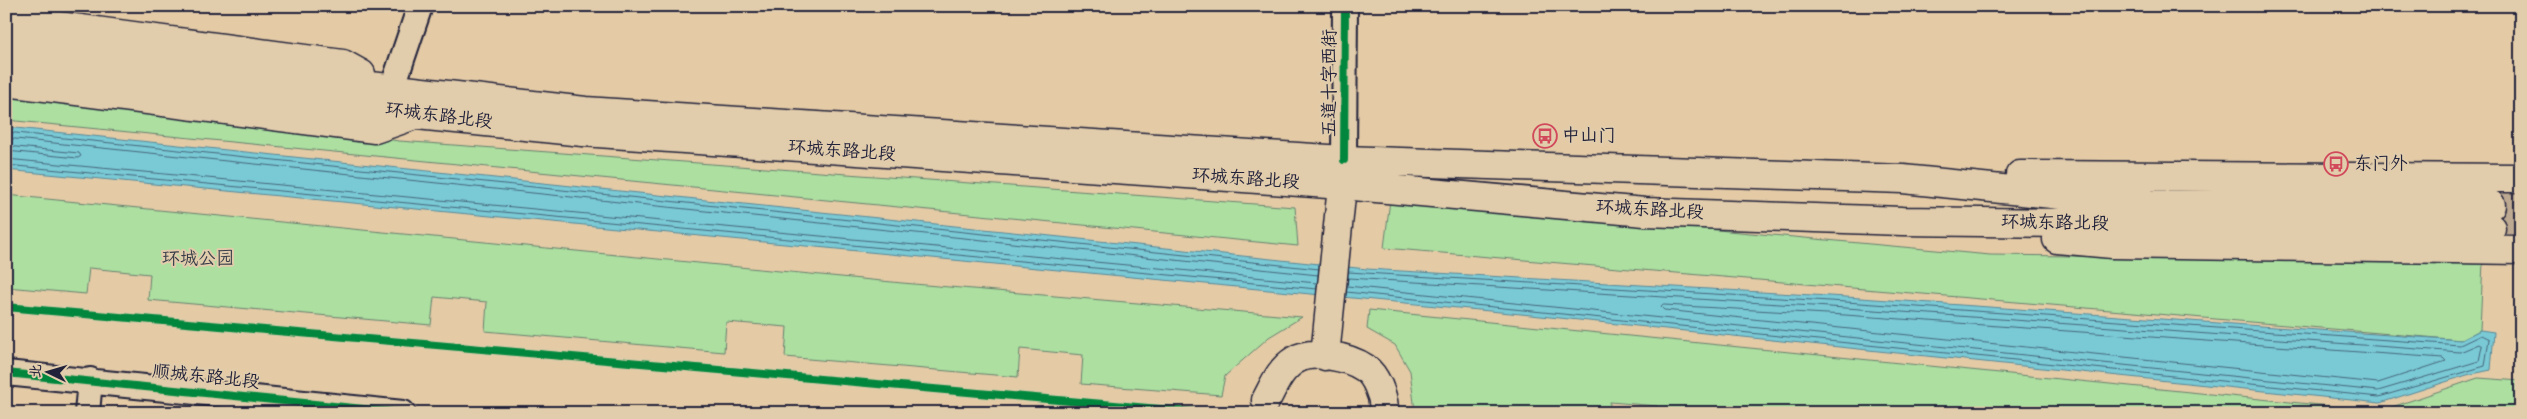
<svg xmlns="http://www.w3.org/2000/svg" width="2527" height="419" viewBox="0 0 2527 419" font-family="Mynerve,'LXGW WenKai TC',sans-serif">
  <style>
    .green { fill: #acdfa0; stroke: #67806e }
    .water { fill: #7acad6; stroke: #578798 }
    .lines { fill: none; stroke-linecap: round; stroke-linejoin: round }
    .shore { stroke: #456579; stroke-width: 1 }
    .major-tunnel { stroke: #bda991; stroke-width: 28; stroke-dasharray: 28 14; stroke-linecap: butt }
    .minor-casing { stroke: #22223b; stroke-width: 28 }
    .major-casing { stroke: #22223b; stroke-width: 31 }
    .minor { stroke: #e1ccab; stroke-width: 24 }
    .major { stroke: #e1ccab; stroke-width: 28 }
    .cycleway-casing { stroke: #e1ccab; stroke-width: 11 }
    .cycleway { stroke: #00873e; stroke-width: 8 }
    .labels { text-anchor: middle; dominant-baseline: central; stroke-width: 4; stroke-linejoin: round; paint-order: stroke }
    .street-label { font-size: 18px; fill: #22223b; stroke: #e1ccab }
    .poi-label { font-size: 18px; fill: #22223b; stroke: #e1ccab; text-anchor: start }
    .park-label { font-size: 18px; fill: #373e4a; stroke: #e1ccab }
  </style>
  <rect width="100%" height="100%" fill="#e4cba6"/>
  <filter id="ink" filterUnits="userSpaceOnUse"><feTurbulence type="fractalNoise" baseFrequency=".02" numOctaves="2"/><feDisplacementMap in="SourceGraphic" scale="10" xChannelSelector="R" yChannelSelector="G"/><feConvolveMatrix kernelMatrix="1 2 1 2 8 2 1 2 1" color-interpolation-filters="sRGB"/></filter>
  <g filter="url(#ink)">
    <path class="green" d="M 6,90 L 182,109 L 399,141 L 1295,207 L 1298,246 L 6,120 Z
      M 6,195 L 902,283 L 1302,317 L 1269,337 L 1225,376 L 1221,395 L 1081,384 L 1083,355 L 1020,349 L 1018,377 L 785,357 L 787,327 L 726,322 L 724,352 L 485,331 L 487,302 L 434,297 L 431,325 L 148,300 L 150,274 L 89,268 L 86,294 L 6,287 Z
      M 1390,200 L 1990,255 L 2483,261 L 2480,330 L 2461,340 L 1384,248 Z
      M 1369,310 L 2380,411 L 2478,378 L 2521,381 L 2521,413 L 1656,413 L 1657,406 L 1610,402 L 1609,413 L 1415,411 L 1410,371 L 1395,345 L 1367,329 Z"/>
    <path class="water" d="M 6,127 L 1367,269 L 1846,297 L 2461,340 L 2480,330 L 2494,332 L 2491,370 L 2467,375 L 2380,403 L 1521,314 L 6,170 Z"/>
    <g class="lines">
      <path class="shore" d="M 6,132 L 1319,269
        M 6,138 L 1318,275
        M 6,146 L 79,153 L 81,156 L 78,158 L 6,151
        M 6,159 L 1317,283
        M 6,165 L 1317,289
        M 1347,286 L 2378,391 L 2479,361 L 2482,346 L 2479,344 L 2460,352 L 1846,308 L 1348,278
        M 1346,292 L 2379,397 L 2485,366 L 2489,339 L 2481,335 L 2460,345 L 1846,302 L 1348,272
        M 1664,305 L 1845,315 L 2443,358 L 2446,361 L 2378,383 L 1664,310 L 1661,307 Z"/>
      <path class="major-tunnel" d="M 2491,205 L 2521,206
        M 2491,228 L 2521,227"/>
      <g class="minor-casing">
        <path id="minor" d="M 392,89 L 420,6
          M 1344,160 L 1345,6
          M 6,373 L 403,413
          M 87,413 L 90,380"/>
      </g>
      <g class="major-casing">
        <path id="major" d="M 6,19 L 343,64 L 361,74
          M 6,39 L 167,62 L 585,111 L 1344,160 L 1903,179 L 2150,204 L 2491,205
          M 6,59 L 417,115 L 583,132 L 1342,185 L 1645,212 L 1902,221 L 2491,228
          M 6,82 L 375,129 L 412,116
          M 2020,175 L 2521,178
          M 2057,239 L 2112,244 L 2521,250
          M 1325,356 L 1344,166
          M 1266,400 C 1274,385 1280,369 1295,360 C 1312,349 1349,357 1365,368 C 1376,376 1383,395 1384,408"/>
      </g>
      <use href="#minor" class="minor"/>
      <use href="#major" class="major"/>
      <g class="cycleway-casing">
        <path id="cycleway" d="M 1344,160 L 1345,6
          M 6,307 L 1205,413
          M 6,373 L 403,413"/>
      </g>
      <use href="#cycleway" class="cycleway"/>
    </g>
  </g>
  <defs>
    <g id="bus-ring" transform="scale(1.25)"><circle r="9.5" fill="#e1ccab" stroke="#d1495b" stroke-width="1.5"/><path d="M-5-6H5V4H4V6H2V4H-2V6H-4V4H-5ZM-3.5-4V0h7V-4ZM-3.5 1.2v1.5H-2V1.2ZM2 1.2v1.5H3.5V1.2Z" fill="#d1495b"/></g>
  </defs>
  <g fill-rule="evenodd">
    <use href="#bus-ring" x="1545" y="136"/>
    <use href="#bus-ring" x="2336" y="164"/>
  </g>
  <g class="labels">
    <g class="street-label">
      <text transform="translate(1330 83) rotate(-90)">五道十字西街</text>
      <text transform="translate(439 116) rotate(7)">环城东路北段</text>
      <text transform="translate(842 151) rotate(4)">环城东路北段</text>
      <text transform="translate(1246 179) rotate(4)">环城东路北段</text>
      <text transform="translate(1650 210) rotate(3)">环城东路北段</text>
      <text transform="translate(2055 223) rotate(1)">环城东路北段</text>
      <text transform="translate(206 377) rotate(6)">顺城东路北段</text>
    </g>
    <g class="poi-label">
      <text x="1562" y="136">中山门</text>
      <text x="2354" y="164">东门外</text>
    </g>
    <g class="park-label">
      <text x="198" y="259">环城公园</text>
    </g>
  </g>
  <rect width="2527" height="419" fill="none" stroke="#e1ccab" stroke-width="25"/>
  <rect x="12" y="12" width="2502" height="394" fill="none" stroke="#22223b" stroke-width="2" filter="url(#ink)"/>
  <g transform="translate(48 372) rotate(275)" stroke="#e1ccab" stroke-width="4" paint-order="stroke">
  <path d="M0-4L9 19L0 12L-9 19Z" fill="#22223b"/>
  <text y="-8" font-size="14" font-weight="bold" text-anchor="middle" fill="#22223b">北</text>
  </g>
</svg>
